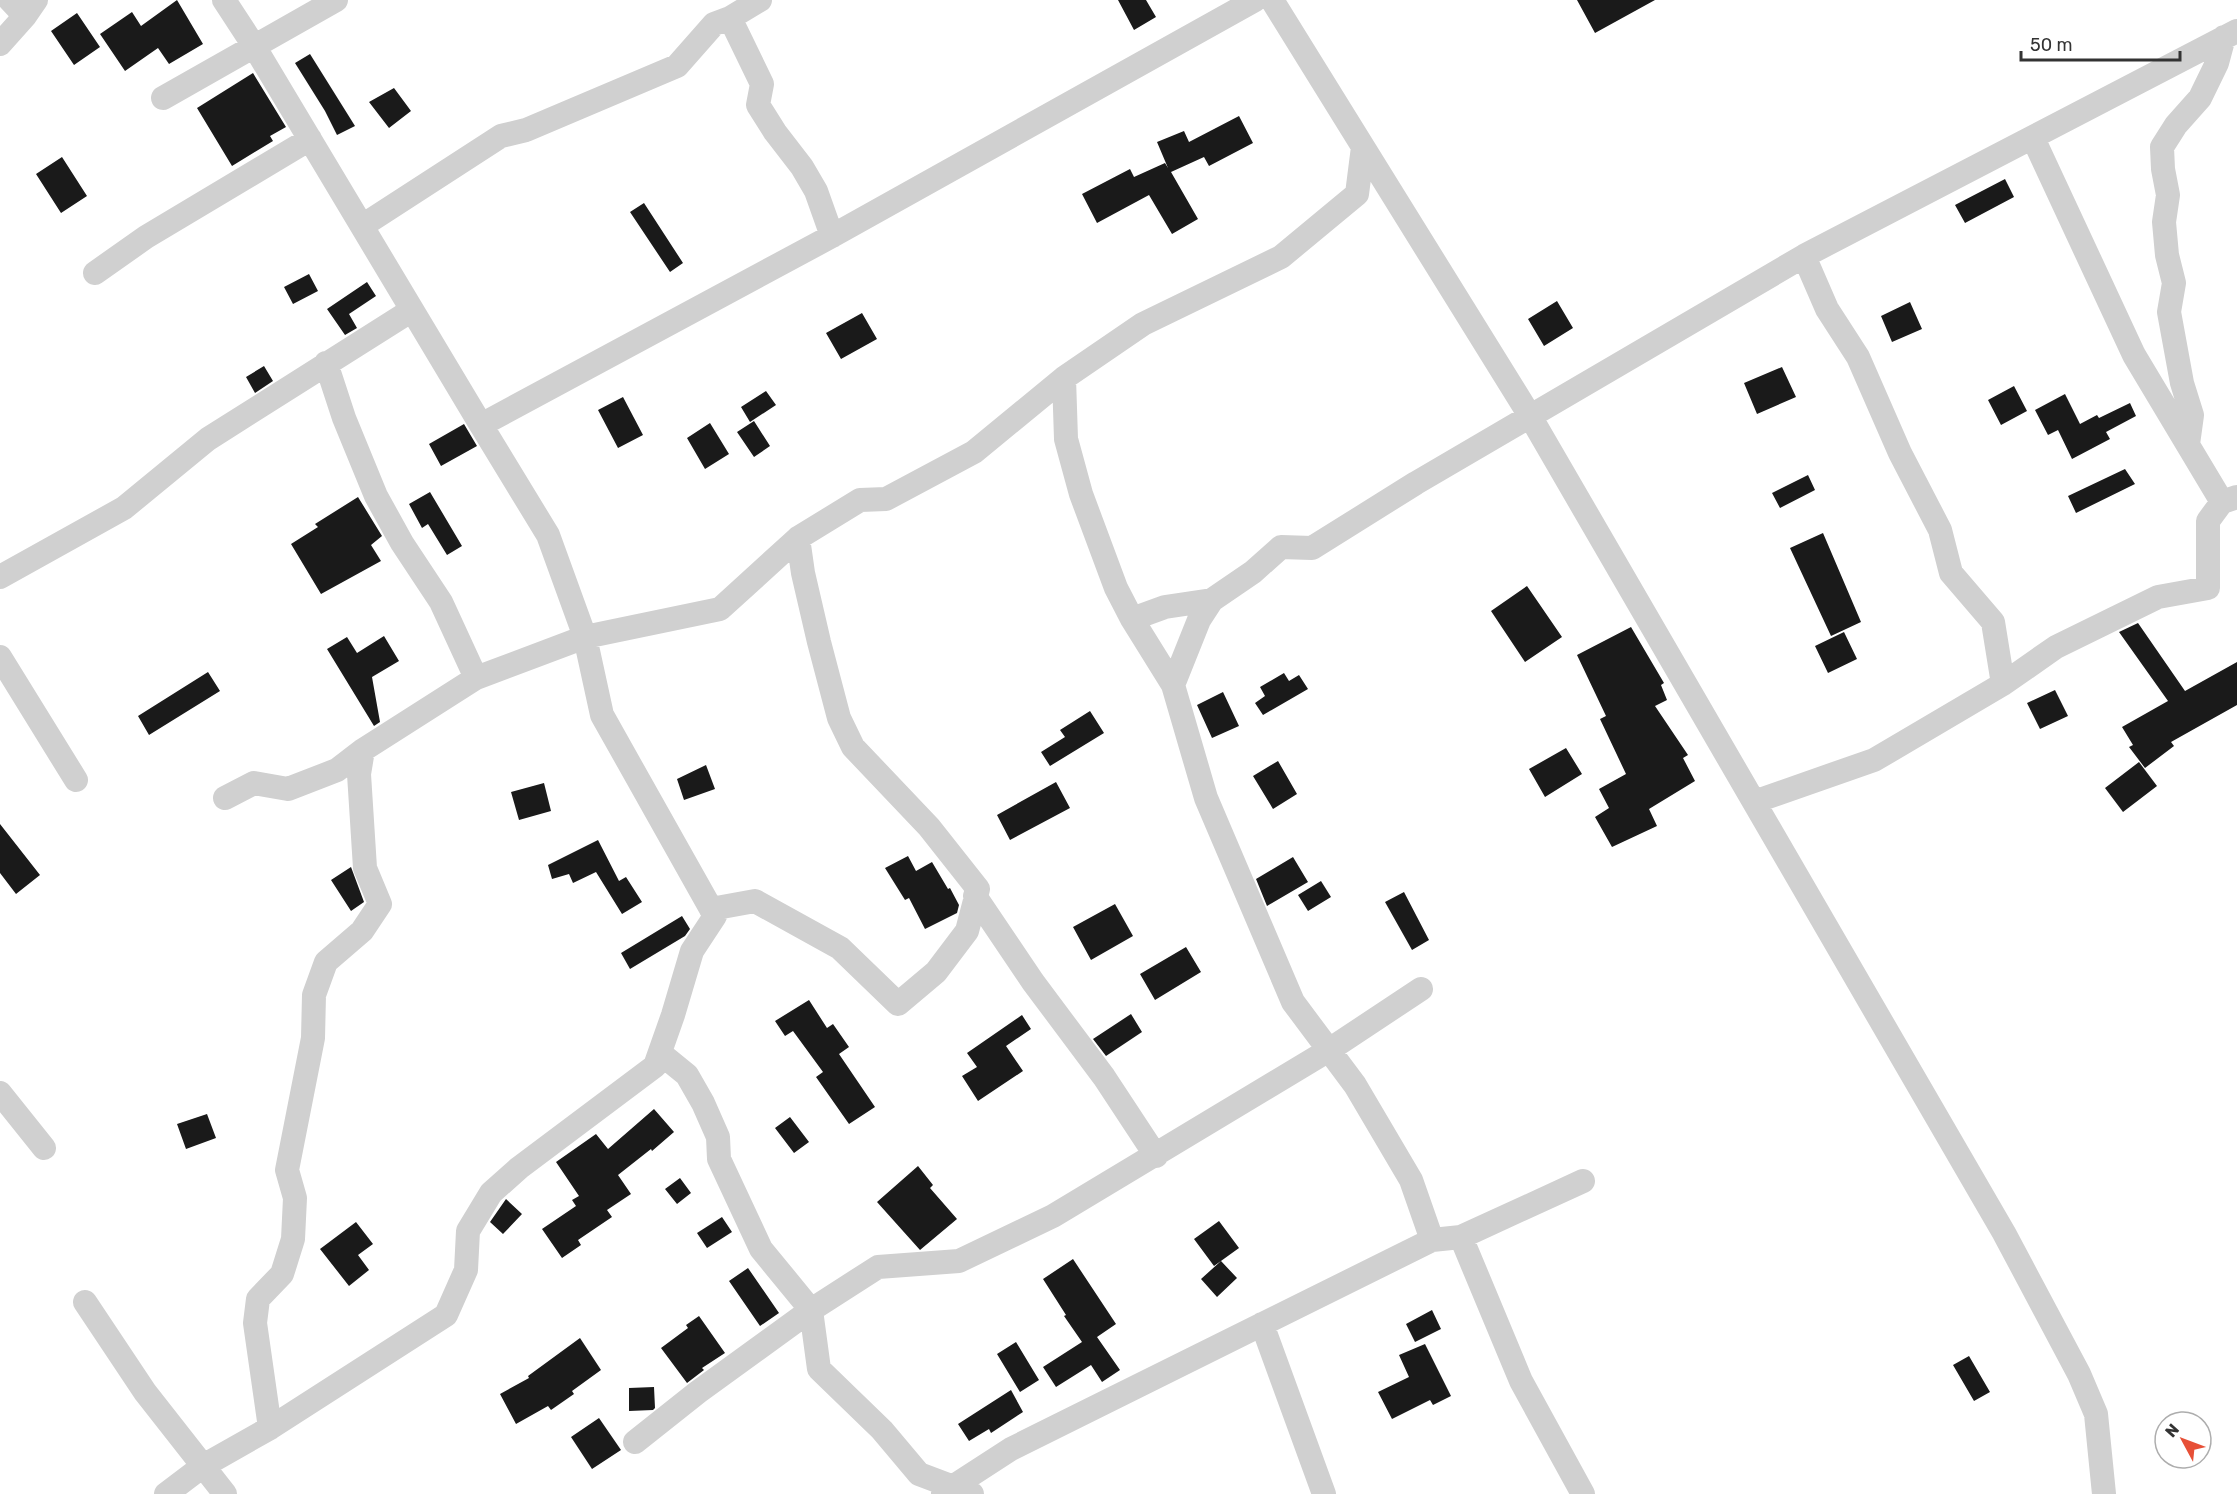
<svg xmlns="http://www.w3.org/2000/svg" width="2237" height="1494" viewBox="0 0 2237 1494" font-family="Rubik,sans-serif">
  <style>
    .building { fill: #1a1a1a }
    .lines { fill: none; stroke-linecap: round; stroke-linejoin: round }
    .minor { stroke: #d0d0d0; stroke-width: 24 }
  </style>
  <rect width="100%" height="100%" fill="#fff"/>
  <path class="building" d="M 177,0 L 203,44 L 169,64 L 158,48 L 125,71 L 100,34 L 132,12 L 141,26 Z
    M 1118,0 L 1146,0 L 1156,17 L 1134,30 Z
    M 1577,0 L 1655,0 L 1595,33 Z
    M 77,13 L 100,47 L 74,65 L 51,31 Z
    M 310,54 L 355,126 L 337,135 L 325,111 L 295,63 Z
    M 253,73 L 286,127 L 270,136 L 273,141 L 232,166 L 197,108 Z
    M 394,88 L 411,111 L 389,128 L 369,102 Z
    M 1239,116 L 1253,143 L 1209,166 L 1204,157 L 1171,172 L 1198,219 L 1172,234 L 1149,195 L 1097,223 L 1082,194 L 1130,169 L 1134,177 L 1165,163 L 1168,168 L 1157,142 L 1184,131 L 1189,142 Z
    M 62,157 L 87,196 L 61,213 L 36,174 Z
    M 2005,179 L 2014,197 L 1965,223 L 1955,205 Z
    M 644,203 L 683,263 L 670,272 L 630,212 Z
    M 309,274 L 318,291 L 293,304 L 284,287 Z
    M 367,282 L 376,296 L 349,314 L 357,328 L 345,335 L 327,309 Z
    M 1557,301 L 1573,328 L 1544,346 L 1528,319 Z
    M 1910,302 L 1922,329 L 1892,342 L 1881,316 Z
    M 862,313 L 877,339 L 841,359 L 826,333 Z
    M 264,366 L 273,381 L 255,393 L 246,377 Z
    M 1782,367 L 1796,397 L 1757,414 L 1744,383 Z
    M 2014,386 L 2027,411 L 2001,425 L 1988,400 Z
    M 766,391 L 776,405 L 750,422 L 741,407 Z
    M 2065,394 L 2080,424 L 2097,415 L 2099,418 L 2130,403 L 2136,416 L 2106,432 L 2110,439 L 2072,459 L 2058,430 L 2048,435 L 2035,410 Z
    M 623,397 L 643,435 L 618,448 L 598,410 Z
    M 754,421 L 770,446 L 754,457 L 737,432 Z
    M 710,423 L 729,454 L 705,469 L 687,438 Z
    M 464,424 L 477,446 L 441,466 L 429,444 Z
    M 2125,469 L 2135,484 L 2076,513 L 2068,496 Z
    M 1808,475 L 1815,490 L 1780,508 L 1772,493 Z
    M 430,492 L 462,546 L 447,555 L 428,524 L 422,528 L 409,504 Z
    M 358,497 L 382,536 L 371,545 L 381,561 L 321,594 L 291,544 L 318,527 L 315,524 Z
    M 1823,533 L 1861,622 L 1831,636 L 1790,548 Z
    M 1527,586 L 1562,637 L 1525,662 L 1491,611 Z
    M 2138,623 L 2185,691 L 2237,662 L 2237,705 L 2171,742 L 2174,746 L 2145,768 L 2129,747 L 2133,745 L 2122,727 L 2168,701 L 2119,632 Z
    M 1631,627 L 1664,683 L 1661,685 L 1667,700 L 1655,706 L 1688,755 L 1683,758 L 1695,781 L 1649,809 L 1657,826 L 1612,847 L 1595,817 L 1609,808 L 1599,789 L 1626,774 L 1600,719 L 1606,716 L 1577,655 Z
    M 1844,632 L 1857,659 L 1828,673 L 1815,646 Z
    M 384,636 L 399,661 L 372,677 L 380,722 L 374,726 L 327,649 L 347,637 L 357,653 Z
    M 208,672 L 220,691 L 149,735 L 138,716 Z
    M 1284,673 L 1289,681 L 1299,675 L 1308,689 L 1263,715 L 1255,703 L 1265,696 L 1260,687 Z
    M 2055,690 L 2068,716 L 2040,729 L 2027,703 Z
    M 1223,692 L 1239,726 L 1212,738 L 1197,705 Z
    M 1090,711 L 1104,733 L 1050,766 L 1041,752 L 1065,737 L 1060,730 Z
    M 1566,748 L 1582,774 L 1545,797 L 1529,769 Z
    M 1278,761 L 1297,794 L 1273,809 L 1253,776 Z
    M 2139,762 L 2157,786 L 2123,812 L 2105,788 Z
    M 706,765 L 715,789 L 684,800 L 677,779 Z
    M 1056,782 L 1070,808 L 1010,840 L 997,815 Z
    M 544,783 L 551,811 L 519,820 L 511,792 Z
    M 0,824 L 40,875 L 16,894 L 0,873 Z
    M 598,840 L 619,881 L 626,877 L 642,902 L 622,914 L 596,872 L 573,883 L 569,874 L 552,879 L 548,865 Z
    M 908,856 L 916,871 L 932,862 L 948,889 L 950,888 L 959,905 L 957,913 L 925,929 L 909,898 L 905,900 L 885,868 Z
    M 1293,857 L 1308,882 L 1267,906 L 1256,879 Z
    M 351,867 L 364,902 L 351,911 L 331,880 Z
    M 1321,881 L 1331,897 L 1308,911 L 1298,895 Z
    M 1404,892 L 1429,940 L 1412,950 L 1385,902 Z
    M 1115,904 L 1133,936 L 1091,960 L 1073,927 Z
    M 682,916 L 690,929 L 685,936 L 630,969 L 621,953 Z
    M 1186,947 L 1201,972 L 1155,1000 L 1140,974 Z
    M 809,1000 L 827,1028 L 833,1024 L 849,1047 L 839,1054 L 875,1107 L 849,1124 L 816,1077 L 823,1072 L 793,1031 L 785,1036 L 775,1021 Z
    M 1131,1014 L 1142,1032 L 1106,1056 L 1093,1039 Z
    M 1022,1015 L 1031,1029 L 1006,1046 L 1023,1071 L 978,1101 L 962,1076 L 977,1067 L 967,1053 Z
    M 654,1109 L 674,1132 L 652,1151 L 651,1149 L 618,1175 L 631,1194 L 607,1210 L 612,1217 L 578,1240 L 581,1245 L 562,1258 L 542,1229 L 576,1206 L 572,1200 L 579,1196 L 556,1162 L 596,1134 L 608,1149 Z
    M 207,1114 L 216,1138 L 186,1149 L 177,1124 Z
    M 790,1117 L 809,1142 L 794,1153 L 775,1128 Z
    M 918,1166 L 933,1185 L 930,1188 L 957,1219 L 920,1250 L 877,1202 Z
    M 680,1178 L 691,1193 L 677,1204 L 665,1189 Z
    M 506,1199 L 522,1214 L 503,1234 L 490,1222 Z
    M 722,1217 L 732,1232 L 707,1248 L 697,1233 Z
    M 1219,1221 L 1239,1248 L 1214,1266 L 1194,1239 Z
    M 356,1222 L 373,1244 L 358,1255 L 369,1270 L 349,1286 L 320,1249 Z
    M 1073,1259 L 1116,1324 L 1097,1337 L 1120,1370 L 1102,1382 L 1091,1365 L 1056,1387 L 1043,1367 L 1082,1342 L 1064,1316 L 1066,1315 L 1043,1279 Z
    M 1221,1261 L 1237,1278 L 1217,1297 L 1201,1279 Z
    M 748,1268 L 779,1313 L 760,1326 L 729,1281 Z
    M 1432,1310 L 1441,1329 L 1415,1342 L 1406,1324 Z
    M 699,1316 L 725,1353 L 702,1368 L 704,1370 L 687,1383 L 661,1348 L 688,1328 L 686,1325 Z
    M 580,1338 L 601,1370 L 572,1391 L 574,1394 L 551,1410 L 548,1406 L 516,1424 L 500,1394 L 529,1378 L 528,1376 Z
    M 1016,1342 L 1039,1380 L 1020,1392 L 997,1354 Z
    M 1425,1344 L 1451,1396 L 1433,1405 L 1430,1400 L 1392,1419 L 1378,1392 L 1409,1377 L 1399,1355 Z
    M 1969,1356 L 1990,1392 L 1974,1401 L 1953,1365 Z
    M 654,1387 L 655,1408 L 653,1410 L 629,1411 L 629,1388 Z
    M 1011,1390 L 1023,1412 L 991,1433 L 989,1429 L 969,1441 L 958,1424 Z
    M 599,1418 L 621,1450 L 592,1469 L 571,1437 Z"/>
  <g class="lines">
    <path class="minor" d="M 10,0 L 25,16
      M 224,0 L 254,46 L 481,425 L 832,236 L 1255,0
      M 1272,0 L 1530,416 L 2004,1233 L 2079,1374 L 2096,1414 L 2104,1494
      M 730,18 L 762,84 L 758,105 L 775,132 L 802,167 L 816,191 L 832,236
      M 0,44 L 25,16 L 36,0
      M 163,98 L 336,0
      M 2033,138 L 2134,355 L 2222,502
      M 362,226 L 501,136 L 526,130 L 677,66 L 714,24 L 730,18 L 760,0
      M 1804,256 L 1827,309 L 1858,357 L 1900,453 L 1940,530 L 1951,573 L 1993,622 L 2003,684
      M 95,273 L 146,237 L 310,139
      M 326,363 L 344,418 L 376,496 L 402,543 L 441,602 L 476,678
      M 1064,378 L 1066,439 L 1081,494 L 1116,588 L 1132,619 L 1173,685 L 1206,798 L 1293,1002 L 1355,1085 L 1411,1180 L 1432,1240
      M 2188,444 L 2192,415 L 2182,383 L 2169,312 L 2174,283 L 2167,255 L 2164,222 L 2168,195 L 2163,169 L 2162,147 L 2176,125 L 2200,98 L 2217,63 L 2224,37
      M 0,577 L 124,508 L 208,439 L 412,310
      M 1132,619 L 1165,607 L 1212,600 L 1253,572 L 1281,547 L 1312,548 L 1416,483 L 1804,256 L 2237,31
      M 0,657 L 76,780
      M 1173,685 L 1199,620 L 1212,600
      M 225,798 L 254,783 L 288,789 L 337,770 L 363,750 L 476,678 L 585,637 L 720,609 L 798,538 L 860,500 L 886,499 L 974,452 L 1064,378 L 1143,324 L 1281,257 L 1357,194 L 1363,147
      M 1754,802 L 1874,760 L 2003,684 L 2056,647 L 2158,597 L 2208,588 L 2208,521 L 2222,502 L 2237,497
      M 975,896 L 1033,982 L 1104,1077 L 1156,1156
      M 711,909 L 755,901 L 840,948 L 898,1004 L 936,972 L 967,931 L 978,889 L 929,827 L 853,747 L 839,718 L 819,642 L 803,573 L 798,538
      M 0,1093 L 44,1148
      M 1461,1237 L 1521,1381 L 1583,1494
      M 85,1302 L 145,1392 L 225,1494
      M 1262,1324 L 1324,1494
      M 270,1428 L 255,1323 L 258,1299 L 282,1274 L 293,1239 L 295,1198 L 287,1170 L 313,1038 L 314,995 L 326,962 L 362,931 L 380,904 L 365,868 L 359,774 L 363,750
      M 635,1442 L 698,1392 L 811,1310 L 761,1249 L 719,1159 L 718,1137 L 703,1103 L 687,1075 L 660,1053
      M 943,1493 L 1011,1449 L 1432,1240 L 1461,1237 L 1583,1181
      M 166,1494 L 203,1466 L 270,1428 L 446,1315 L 466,1270 L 468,1231 L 491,1193 L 519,1168 L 655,1066 L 673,1015 L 692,951 L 715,916 L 602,715 L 585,637 L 548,535 L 481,425
      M 972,1494 L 919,1474 L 882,1430 L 819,1369 L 811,1310 L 878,1267 L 959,1261 L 1053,1216 L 1329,1050 L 1421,989"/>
  </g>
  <g transform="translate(2183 1440) rotate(311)"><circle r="28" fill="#ffffff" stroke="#adadad" stroke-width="1.5"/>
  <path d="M0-4.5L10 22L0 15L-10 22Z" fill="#e75037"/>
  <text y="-9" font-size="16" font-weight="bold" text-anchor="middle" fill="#333333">N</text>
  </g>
  <path d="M2021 51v9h159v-9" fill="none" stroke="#333333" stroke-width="3"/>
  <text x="2030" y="51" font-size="18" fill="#333333" stroke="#ffffff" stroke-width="4.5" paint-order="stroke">50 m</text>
</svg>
